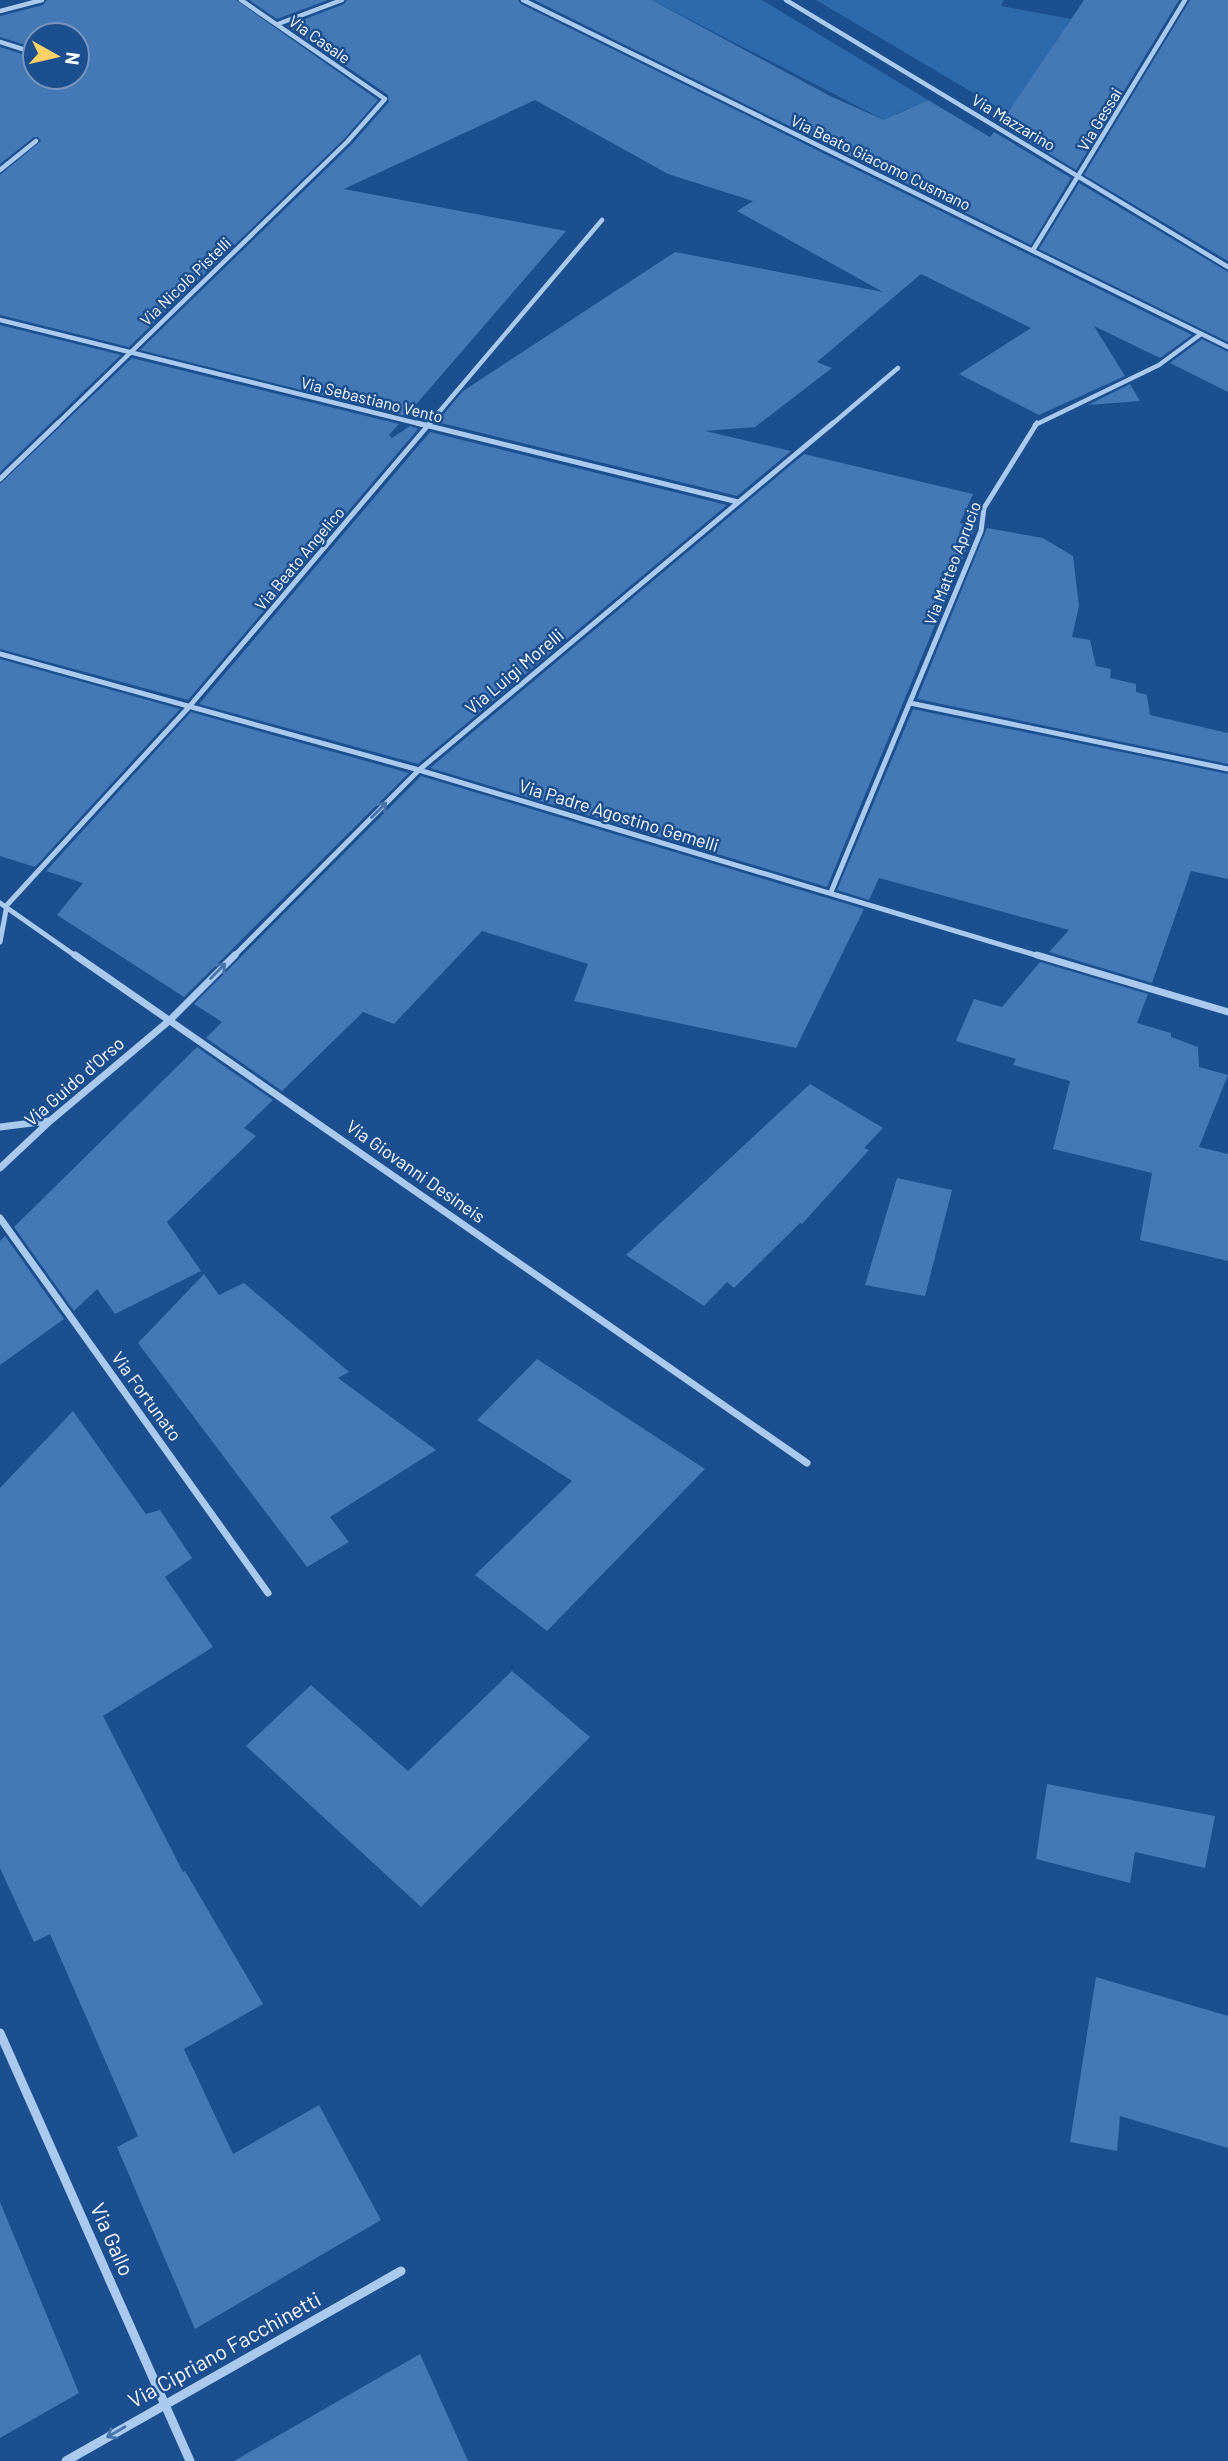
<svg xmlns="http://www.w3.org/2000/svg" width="1228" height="2461" viewBox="0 0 1228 2461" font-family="Barlow,sans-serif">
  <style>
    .green { fill: #2e69ad }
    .building { fill: #4478b7 }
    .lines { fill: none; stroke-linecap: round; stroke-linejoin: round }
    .street-far3 { stroke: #a9c9ee; stroke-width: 4.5 }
    .street-far2 { stroke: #a9c9ee; stroke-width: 5 }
    .street-far1 { stroke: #a9c9ee; stroke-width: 7 }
    .street { stroke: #a9c9ee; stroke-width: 9 }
    .oneway { stroke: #4674ac }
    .labels { text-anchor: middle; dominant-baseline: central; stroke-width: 5; stroke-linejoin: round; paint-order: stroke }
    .far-street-label { font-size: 16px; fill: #fff; stroke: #1b4f8f }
    .street-label { font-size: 18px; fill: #fff; stroke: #1b4f8f }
    .near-street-label { font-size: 21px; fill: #fff; stroke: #1b4f8f }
  </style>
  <rect width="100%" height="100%" fill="#1b4f8f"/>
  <path class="green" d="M 652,0 L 762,0 L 928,100 L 896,114 L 890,123 Z
    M 816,0 L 1004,0 L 1001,6 L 1071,19 L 1009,114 Z"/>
  <path class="building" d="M 47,0 L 236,0 L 378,100 L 344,139 L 129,347 L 0,315 L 0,175 L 41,141 L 38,137 L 34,137 L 0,164 L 0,47 L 35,58 L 35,77 L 77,77 L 77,35 L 35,35 L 35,48 L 0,37 L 0,16 L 43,5 Z
    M 249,0 L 328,0 L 277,19 Z
    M 347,0 L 518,0 L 521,4 L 1192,335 L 1160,358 L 1094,326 L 1125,376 L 1039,415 L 959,374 L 1031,328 L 921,274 L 817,362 L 832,368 L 755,427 L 705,431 L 791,451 L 737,496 L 437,422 L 463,391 L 675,252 L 883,292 L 737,211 L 753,201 L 668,174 L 535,100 L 344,189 L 566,231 L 406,416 L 140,350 L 351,145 L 389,102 L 388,95 L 287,26 L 344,4 Z
    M 534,0 L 652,0 L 830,96 L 884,120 L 928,100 L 990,137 L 994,132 L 1071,178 L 1031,245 Z
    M 1084,0 L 1179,0 L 1076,170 L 1000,124 Z
    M 1190,0 L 1228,0 L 1228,261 L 1084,175 Z
    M 1079,183 L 1228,272 L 1228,342 L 1039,249 Z
    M 0,325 L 121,355 L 0,472 Z
    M 1202,339 L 1228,352 L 1228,392 L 1170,363 Z
    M 132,358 L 399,424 L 389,435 L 392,438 L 410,426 L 418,429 L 188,700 L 0,649 L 0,484 Z
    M 1130,384 L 1140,401 L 1088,405 Z
    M 430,432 L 727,505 L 418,764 L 199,704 Z
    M 804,454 L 973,494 L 960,523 L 976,526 L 827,887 L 430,768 Z
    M 987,528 L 1043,538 L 1073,556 L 1079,606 L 1072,637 L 1090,640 L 1096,666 L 1111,669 L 1110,678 L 1136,684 L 1136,692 L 1147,695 L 1150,715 L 1228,733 L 1228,764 L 917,699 Z
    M 0,659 L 180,709 L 35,867 L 0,856 Z
    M 913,709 L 1228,774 L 1228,879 L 1191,871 L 1152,983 L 1049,952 L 1069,930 L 879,878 L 869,900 L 837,890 Z
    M 191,712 L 409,773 L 184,997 L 57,915 L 83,883 L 46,871 Z
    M 421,776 L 864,909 L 796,1048 L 574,1001 L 588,964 L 482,931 L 394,1024 L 363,1012 L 282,1091 L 206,1038 L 222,1022 L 194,1004 Z
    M 1040,962 L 1148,994 L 1137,1023 L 1171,1033 L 1171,1037 L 1198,1047 L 1199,1067 L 1228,1075 L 1199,1147 L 1228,1154 L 1228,1261 L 1140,1240 L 1152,1173 L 1053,1149 L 1070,1081 L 1013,1065 L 1016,1059 L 956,1041 L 974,999 L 1002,1007 Z
    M 197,1047 L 273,1100 L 244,1128 L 256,1136 L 167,1222 L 201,1271 L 115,1314 L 97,1289 L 74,1311 L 14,1227 Z
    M 810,1084 L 883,1128 L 864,1148 L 869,1150 L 802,1224 L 800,1223 L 734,1288 L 727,1282 L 704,1306 L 626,1255 Z
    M 897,1178 L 952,1190 L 925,1296 L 865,1285 Z
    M 5,1236 L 64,1319 L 0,1365 L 0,1241 Z
    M 204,1274 L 219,1295 L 244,1283 L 349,1372 L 338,1378 L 436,1450 L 330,1517 L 349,1542 L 307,1567 L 138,1343 Z
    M 537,1359 L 705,1469 L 547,1631 L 475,1575 L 572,1481 L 477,1420 Z
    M 73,1411 L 146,1514 L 160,1510 L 192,1558 L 165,1577 L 213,1647 L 103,1716 L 183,1872 L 185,1871 L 263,2004 L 184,2049 L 233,2154 L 319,2105 L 381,2220 L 195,2329 L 117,2147 L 138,2136 L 50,1934 L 34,1942 L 0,1868 L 0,1488 Z
    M 512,1671 L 590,1737 L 421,1907 L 246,1746 L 311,1685 L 408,1771 Z
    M 1047,1784 L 1215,1816 L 1205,1868 L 1135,1852 L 1130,1883 L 1036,1859 Z
    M 1096,1977 L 1228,2016 L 1228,2148 L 1120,2116 L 1117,2151 L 1070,2142 Z
    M 0,2202 L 79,2393 L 0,2438 Z
    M 420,2354 L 468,2461 L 234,2461 Z"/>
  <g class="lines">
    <path class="street-far3" d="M 523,0 L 1228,347
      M 786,0 L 1228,267
      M 0,11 L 42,0
      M 278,24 L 342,0
      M 0,42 L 35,53
      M 0,170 L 36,141
      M 1033,250 L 1185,0
      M 0,320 L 424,425
      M 56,425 L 347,142 L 385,99 L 241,0
      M 428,425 L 602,220
      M 831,425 L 898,368
      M 1035,425 L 1159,365 L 1201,334"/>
    <path class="street-far2" d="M 417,423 L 738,502
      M 0,479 L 58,423
      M 0,654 L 419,770 L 1042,957
      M 910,703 L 1228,769
      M 831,892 L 981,531 L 984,508 L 1037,423
      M 0,903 L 77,957
      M 7,905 L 188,708 L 430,423
      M 0,942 L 7,905
      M 233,957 L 419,770 L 833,423"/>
    <path class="street-far1" d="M 75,955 L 807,1463
      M 1037,955 L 1228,1012
      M 0,1127 L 48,1121
      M 0,1168 L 50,1121 L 170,1020 L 235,955
      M 0,1218 L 268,1593"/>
    <path class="street" d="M 0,2033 L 190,2461
      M 66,2461 L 401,2271"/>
  </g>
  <defs><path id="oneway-shaft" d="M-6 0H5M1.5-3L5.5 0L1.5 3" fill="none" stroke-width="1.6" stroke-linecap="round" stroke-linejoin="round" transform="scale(1.75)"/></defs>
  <g class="oneway">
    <use href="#oneway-shaft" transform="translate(379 810) rotate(-45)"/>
    <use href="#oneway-shaft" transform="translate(218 971) rotate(-45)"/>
    <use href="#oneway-shaft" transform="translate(116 2432) rotate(150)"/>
  </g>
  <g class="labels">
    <g class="far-street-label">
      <text transform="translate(320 39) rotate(35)">Via Casale</text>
      <text transform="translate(1099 119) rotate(-59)">Via Gessai</text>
      <text transform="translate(1014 122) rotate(31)">Via Mazzarino</text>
      <text transform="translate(881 162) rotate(26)">Via Beato Giacomo Cusmano</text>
      <text transform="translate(185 281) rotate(-44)">Via Nicolò Pistelli</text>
      <text transform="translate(372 399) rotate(14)">Via Sebastiano Vento</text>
      <text transform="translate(299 558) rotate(-50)">Via Beato Angelico</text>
      <text transform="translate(952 563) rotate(-69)">Via Matteo Aprucio</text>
    </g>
    <g class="street-label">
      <text transform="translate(514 671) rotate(-40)">Via Luigi Morelli</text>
      <text transform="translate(619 815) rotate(17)">Via Padre Agostino Gemelli</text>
      <text transform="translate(74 1081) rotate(-41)">Via Guido d'Orso</text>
      <text transform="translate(416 1171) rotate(35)">Via Giovanni Desineis</text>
      <text transform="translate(147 1396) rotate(54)">Via Fortunato</text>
    </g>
    <g class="near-street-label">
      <text transform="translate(113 2239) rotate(66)">Via Gallo</text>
      <text transform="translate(224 2349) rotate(-29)">Via Cipriano Facchinetti</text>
    </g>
  </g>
  <g transform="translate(56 56) rotate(98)"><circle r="33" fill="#1b4f8f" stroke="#7695bc" stroke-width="2"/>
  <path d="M0-5L12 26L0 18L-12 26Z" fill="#ffd166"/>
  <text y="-10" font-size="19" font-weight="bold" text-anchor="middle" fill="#ffffff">N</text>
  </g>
</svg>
